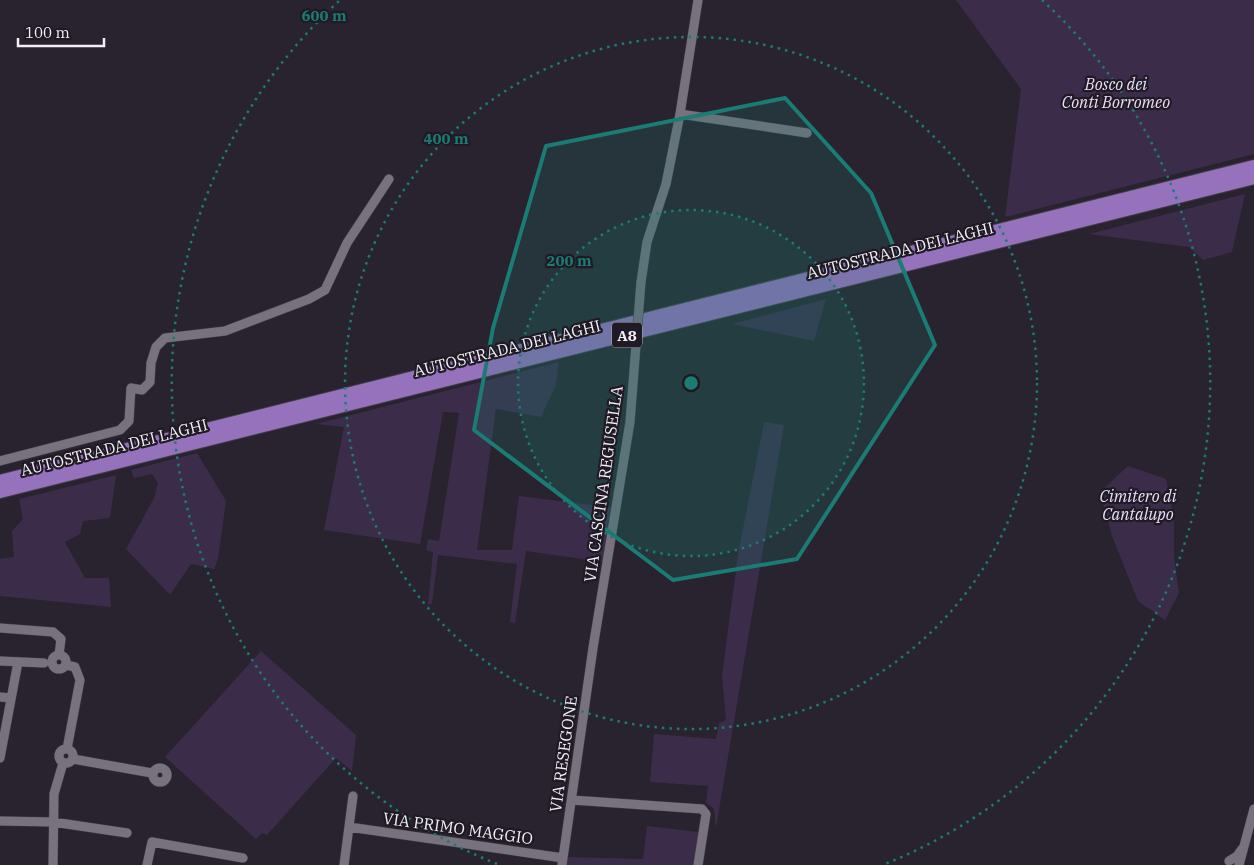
<svg xmlns="http://www.w3.org/2000/svg" width="1254" height="865" viewBox="0 0 1254 865" font-family="'IBM Plex Serif',serif">
  <style>
    .green { fill: #3b2d4a }
    .lines { fill: none; stroke-linecap: round; stroke-linejoin: round }
    .minor-casing { stroke: #423f47; stroke-width: 10 }
    .highway-casing { stroke: #423f47; stroke-width: 14 }
    .minor { stroke: #77727e; stroke-width: 9 }
    .highway { stroke: #9672bd; stroke-width: 12 }
    .minor-bridge-casing { stroke: #423f47; stroke-width: 10; stroke-linecap: butt }
    .minor-bridge { stroke: #77727e; stroke-width: 9 }
    .marked { fill: #1a7c75; fill-opacity: 0.2; stroke: #1a7c75; stroke-width: 4; stroke-linejoin: round }
    .ring { fill: none; stroke: #1a7c75; stroke-width: 2.5; stroke-dasharray: 2.5 5 }
    .labels { text-anchor: middle; dominant-baseline: central; stroke-width: 4.5; stroke-linejoin: round; paint-order: stroke }
    .shield { fill: #1f1a24; stroke: #b3afb7; stroke-width: 1 }
    .shield-label { font-size: 15px; font-weight: bold; fill: #f2eff6 }
    .park-label { font-size: 16px; font-style: italic; fill: #eadff9; stroke: #1f1a24 }
    .street-label { font-size: 16px; fill: #f2eff6; stroke: #1f1a24 }
    .centre { fill: #1a7c75; stroke: #1f1a24; stroke-width: 2.5 }
    .ring-label { font-size: 15px; text-anchor: middle; font-weight: bold; fill: #1a7c75; stroke: #1f1a24; stroke-width: 4.5; stroke-linejoin: round; paint-order: stroke }
  </style>
  <rect width="100%" height="100%" fill="#28232e"/>
  <path class="green" d="M 956,0 L 1254,0 L 1254,154 L 1005,217 L 1021,89 Z
    M 1245,194 L 1232,252 L 1203,260 L 1189,247 L 1089,234 Z
    M 826,299 L 814,341 L 732,324 Z
    M 559,362 L 556,385 L 541,417 L 496,409 L 477,550 L 512,550 L 519,496 L 615,508 L 604,562 L 526,551 L 515,623 L 510,622 L 517,564 L 438,555 L 432,604 L 428,604 L 433,552 L 426,550 L 428,539 L 439,541 L 459,413 L 443,412 L 420,544 L 324,530 L 344,427 L 316,424 Z
    M 764,422 L 784,425 L 716,828 L 714,809 L 706,803 L 708,786 L 650,782 L 654,734 L 716,739 L 719,723 L 726,720 L 722,676 L 738,554 Z
    M 197,453 L 226,501 L 218,559 L 214,569 L 191,564 L 170,595 L 126,549 L 154,498 L 158,483 L 152,474 L 134,478 L 131,470 Z
    M 1128,466 L 1166,479 L 1174,518 L 1174,557 L 1179,593 L 1165,620 L 1138,601 L 1112,536 L 1100,492 Z
    M 116,475 L 110,518 L 83,521 L 80,534 L 65,542 L 85,578 L 109,578 L 111,607 L 0,596 L 0,559 L 14,557 L 12,531 L 23,519 L 19,499 Z
    M 261,651 L 356,735 L 352,771 L 336,758 L 267,835 L 262,833 L 256,839 L 165,757 Z
    M 647,826 L 708,833 L 703,865 L 566,865 L 568,857 L 643,859 Z"/>
  <g class="lines">
    <g class="minor-casing">
      <path id="minor" d="M 680,114 L 807,133
        M 641,282 L 647,242 L 666,184 L 680,114 L 698,0
        M 0,461 L 120,430 L 129,421 L 131,388 L 142,390 L 150,382 L 151,363 L 156,347 L 165,338 L 225,331 L 309,299 L 325,290 L 347,243 L 389,179
        M 0,628 L 53,632 L 61,639 L 59,655
        M52 662a7 7 0 1 1 14 0a7 7 0 1 1-14 0Z
        M 0,661 L 44,663
        M 66,665 L 75,667 L 80,680 L 67,749
        M 0,697 L 11,698
        M59 756a7 7 0 1 1 14 0a7 7 0 1 1-14 0Z
        M 0,758 L 18,662
        M 73,759 L 152,773
        M153 775a7 7 0 1 1 14 0a7 7 0 1 1-14 0Z
        M 572,800 L 702,809 L 706,814 L 698,865
        M 0,821 L 53,822 L 127,833
        M 349,827 L 563,858
        M 1229,861 L 1237,856 L 1242,849
        M 53,865 L 54,794 L 63,763
        M 147,865 L 152,842 L 243,858
        M 344,865 L 353,796
        M 562,865 L 593,648 L 630,422 L 635,358
        M 1239,865 L 1254,809"/>
    </g>
    <g class="highway-casing">
      <path id="highway" d="M 0,481 L 1254,166
        M 0,492 L 1254,178"/>
    </g>
    <use href="#minor" class="minor"/>
    <use href="#highway" class="highway"/>
    <g class="minor-bridge-casing">
      <path id="minor-bridge" d="M 635,358 L 641,282"/>
    </g>
    <use href="#minor-bridge" class="minor-bridge"/>
  </g>
  <path class="marked" d="M 785,98 L 871,193 L 935,345 L 797,559 L 673,580 L 474,430 L 493,328 L 546,146 Z"/>
  <circle cx="691" cy="383" r="173" fill="#1a7c75" fill-opacity=".12"/>
  <g class="ring">
    <circle cx="691" cy="383" r="173"/>
    <circle cx="691" cy="383" r="346"/>
    <path d="M497 864A519 519 0 0 1 340 0M1042 0A519 519 0 0 1 885 864"/>
  </g>
  <g class="labels">
    <rect class="shield" x="612" y="322.5" width="30" height="25" rx="4"/>
    <g class="shield-label">
      <text x="627" y="335">A8</text>
    </g>
    <g class="park-label">
      <text x="1116" y="84">Bosco dei<tspan x="1116" dy="18">Conti Borromeo</tspan></text>
      <text x="1138" y="496">Cimitero di<tspan x="1138" dy="18">Cantalupo</tspan></text>
    </g>
    <g class="street-label">
      <text transform="translate(900 250) rotate(-14)">AUTOSTRADA DEI LAGHI</text>
      <text transform="translate(507 348) rotate(-14)">AUTOSTRADA DEI LAGHI</text>
      <text transform="translate(114 447) rotate(-14)">AUTOSTRADA DEI LAGHI</text>
      <text transform="translate(603 484) rotate(-82)">VIA CASCINA REGUSELLA</text>
      <text transform="translate(563 754) rotate(-82)">VIA RESEGONE</text>
      <text transform="translate(458 828) rotate(8)">VIA PRIMO MAGGIO</text>
    </g>
  </g>
  <circle cx="691" cy="383" r="8" class="centre"/>
  <g class="ring-label">
    <text x="324" y="21">600 m</text>
    <text x="446" y="144">400 m</text>
    <text x="569" y="266">200 m</text>
  </g>
  <path d="M18 38v8h86v-8" fill="none" stroke="#f2eff6" stroke-width="2.5"/>
  <text x="25" y="38" font-size="15" fill="#f2eff6" stroke="#1f1a24" stroke-width="4" paint-order="stroke">100 m</text>
</svg>
